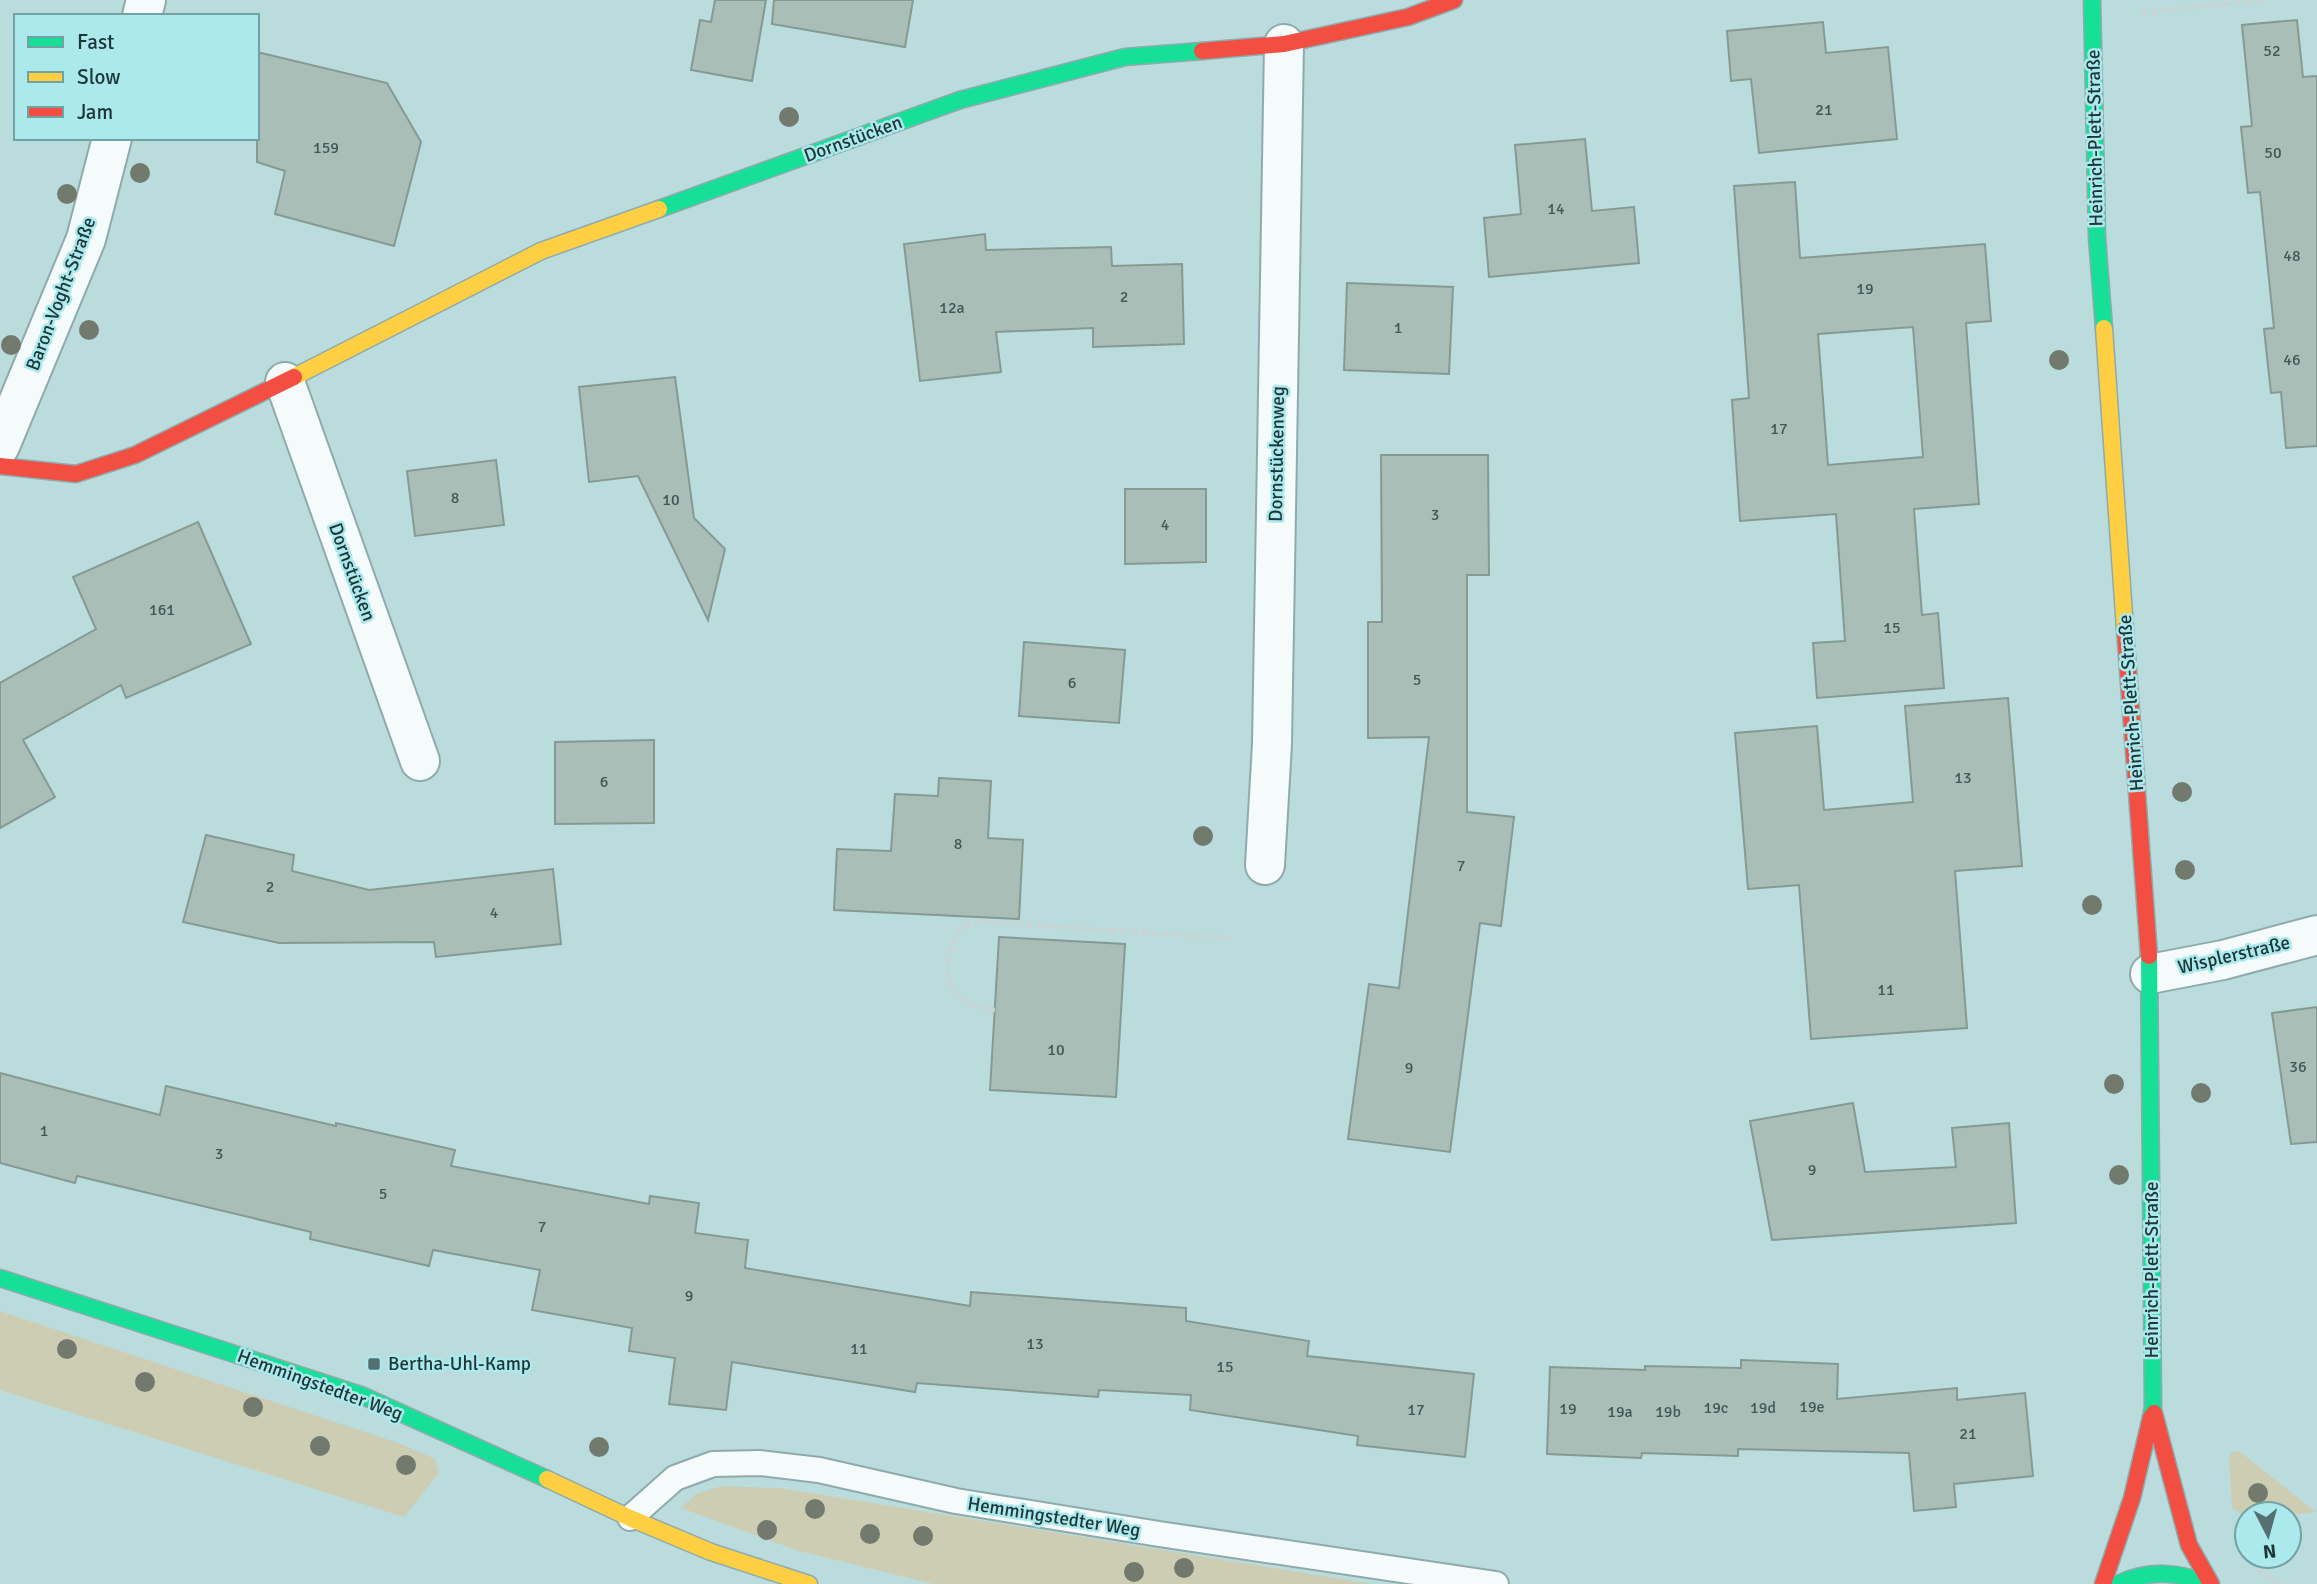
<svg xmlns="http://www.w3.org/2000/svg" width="2317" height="1584" viewBox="0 0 2317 1584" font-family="Signika,sans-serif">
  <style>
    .green { fill: #cdcdb3 }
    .building { fill: #a8beb6; stroke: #859a94; stroke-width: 2; fill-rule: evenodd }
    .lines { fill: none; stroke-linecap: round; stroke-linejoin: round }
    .lane-casing { stroke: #8faaac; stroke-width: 28 }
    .street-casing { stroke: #8faaac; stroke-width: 42 }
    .fast-casing { stroke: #8faaac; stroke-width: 19 }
    .slow-casing { stroke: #8faaac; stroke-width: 19 }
    .jam-casing { stroke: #8faaac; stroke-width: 19 }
    .path { stroke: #c8d3d4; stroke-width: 4.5; stroke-dasharray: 7 3.5; stroke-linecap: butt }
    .lane { stroke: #f5fafa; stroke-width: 24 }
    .street { stroke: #f5fafa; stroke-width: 38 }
    .fast { stroke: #16e098; stroke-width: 16 }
    .slow { stroke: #ffcf43; stroke-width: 16 }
    .jam { stroke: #f24e42; stroke-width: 16 }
    .tree { fill: #727a6d }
    .poi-dot { fill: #547071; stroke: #abe9ec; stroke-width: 2.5 }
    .labels { text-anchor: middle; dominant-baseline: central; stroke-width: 5; stroke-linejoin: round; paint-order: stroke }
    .number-label { font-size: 16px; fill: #405857 }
    .street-label { font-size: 19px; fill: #1d3637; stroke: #abe9ec }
    .poi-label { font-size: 19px; fill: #1d3637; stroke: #abe9ec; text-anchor: start }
  </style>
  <rect width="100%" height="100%" fill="#badcdd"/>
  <path class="green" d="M 0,1311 L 401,1444 L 435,1459 L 439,1473 L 404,1517 L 0,1390 Z
    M 2239,1451 L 2316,1512 L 2289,1515 L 2247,1514 L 2247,1518 L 2232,1508 L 2229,1457 L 2232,1452 Z
    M 722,1486 L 780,1488 L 1372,1584 L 934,1584 L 799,1551 L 681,1508 L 696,1494 Z"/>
  <path class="building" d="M 715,0 L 766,0 L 752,81 L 691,70 L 700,20 L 711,22 Z
    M 774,0 L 913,0 L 905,47 L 772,24 Z
    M 2297,20 L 2303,77 L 2317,76 L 2317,446 L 2286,448 L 2281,392 L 2271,393 L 2264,329 L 2274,328 L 2260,192 L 2248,193 L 2241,127 L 2252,126 L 2242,25 Z
    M 1823,22 L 1826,53 L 1888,47 L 1897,139 L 1759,153 L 1751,79 L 1731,81 L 1727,31 Z
    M 257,52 L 387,83 L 421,142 L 394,246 L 275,214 L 285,171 L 257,162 Z
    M 1585,139 L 1592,211 L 1634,207 L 1639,263 L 1489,277 L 1484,218 L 1521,214 L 1515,145 Z
    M 1795,182 L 1800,258 L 1985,244 L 1991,321 L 1966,323 L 1979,504 L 1914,509 L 1922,615 L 1938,613 L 1944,688 L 1817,698 L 1813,643 L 1845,641 L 1836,514 L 1740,521 L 1732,400 L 1749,398 L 1734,186 ZM 1913,327 L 1923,457 L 1828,465 L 1818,334 Z
    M 985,234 L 986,250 L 1111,247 L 1112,266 L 1182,264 L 1184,344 L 1093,347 L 1093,328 L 996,332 L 1001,372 L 920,381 L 904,244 Z
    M 1347,283 L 1453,287 L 1449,374 L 1344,370 Z
    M 675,377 L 694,518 L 725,549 L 708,620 L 638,476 L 589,482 L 579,387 Z
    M 1381,455 L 1488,455 L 1489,575 L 1467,575 L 1467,812 L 1514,817 L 1501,926 L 1480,923 L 1450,1152 L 1348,1139 L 1369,984 L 1399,988 L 1429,737 L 1368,738 L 1368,622 L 1382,622 Z
    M 496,460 L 504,525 L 415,536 L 407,471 Z
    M 1125,489 L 1206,489 L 1206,562 L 1125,564 Z
    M 198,522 L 251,644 L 126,698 L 121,685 L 23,740 L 55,797 L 0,828 L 0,683 L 96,629 L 73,577 Z
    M 1024,642 L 1125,650 L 1119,723 L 1019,716 Z
    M 2008,698 L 2022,866 L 1955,871 L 1967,1028 L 1811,1039 L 1799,885 L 1748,889 L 1735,733 L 1817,726 L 1824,810 L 1913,802 L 1905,706 Z
    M 654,740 L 654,823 L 555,824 L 555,742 Z
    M 939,778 L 991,781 L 988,838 L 1023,840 L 1019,919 L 834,910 L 837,849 L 891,851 L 895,794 L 938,796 Z
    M 206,835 L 294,855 L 292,871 L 369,890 L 553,869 L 561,944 L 436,957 L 434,942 L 279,943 L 183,922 Z
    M 999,937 L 1125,944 L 1116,1097 L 990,1090 Z
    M 2317,1007 L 2317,1142 L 2291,1144 L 2272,1013 Z
    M 0,1073 L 160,1115 L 166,1086 L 336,1126 L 336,1123 L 455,1150 L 451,1166 L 649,1204 L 650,1196 L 699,1203 L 695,1233 L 748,1240 L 745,1268 L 970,1306 L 971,1292 L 1186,1308 L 1186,1321 L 1309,1341 L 1307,1356 L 1474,1374 L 1465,1457 L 1357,1445 L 1358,1436 L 1190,1410 L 1191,1395 L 1099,1390 L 1098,1397 L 917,1383 L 915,1392 L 732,1362 L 726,1410 L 669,1404 L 675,1358 L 629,1351 L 632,1328 L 532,1310 L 540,1270 L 433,1250 L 429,1266 L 310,1239 L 311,1232 L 77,1176 L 75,1183 L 0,1163 Z
    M 1853,1103 L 1865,1172 L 1956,1167 L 1952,1128 L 2009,1123 L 2016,1223 L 1772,1240 L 1750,1121 Z
    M 1741,1360 L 1838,1364 L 1837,1399 L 1957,1388 L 1957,1400 L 2025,1393 L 2033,1476 L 1954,1484 L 1956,1507 L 1914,1511 L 1909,1453 L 1738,1449 L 1738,1456 L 1642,1453 L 1641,1458 L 1547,1454 L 1550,1367 L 1645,1370 L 1645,1366 L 1741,1368 Z"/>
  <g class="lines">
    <g class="lane-casing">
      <path id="lane" d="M 630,1518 L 675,1478 L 713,1464 L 760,1463 L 819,1470 L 956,1501 L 1159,1534 L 1496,1584"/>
    </g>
    <g class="street-casing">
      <path id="street" d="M 142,16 L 146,0
        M 285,382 L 420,761
        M 0,446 L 86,239 L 112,138
        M 1265,865 L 1272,744 L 1284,44
        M 2150,974 L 2223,960 L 2317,935"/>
    </g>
    <g class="fast-casing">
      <path id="fast" d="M 2092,0 L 2097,237 L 2104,328
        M 659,209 L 960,100 L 1125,57 L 1202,51
        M 2149,956 L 2153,1407 L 2151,1417
        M 0,1278 L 361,1395 L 547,1479
        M 2118,1584 C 2149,1569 2179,1572 2210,1584"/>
    </g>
    <g class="slow-casing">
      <path id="slow" d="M 2104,328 L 2125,629
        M 294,377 L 541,251 L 659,209
        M 547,1479 L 630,1518 L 711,1552 L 809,1584"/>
    </g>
    <g class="jam-casing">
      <path id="jam" d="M 1202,51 L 1284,44 L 1408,17 L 1454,0
        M 0,466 L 76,474 L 135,455 L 294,377
        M 2125,629 L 2149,956
        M 2154,1413 L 2189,1545 L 2211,1584
        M 2103,1584 L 2132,1498 L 2151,1417"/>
    </g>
    <path class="path" d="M 1549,0 L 1550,0
      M 2141,13 L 2265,0
      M 995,1010 C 985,1009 972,1006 963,1000 C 941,985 944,943 965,927 C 970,924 976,924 981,922 L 1230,938
      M 2258,1569 L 2280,1584"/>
    <use href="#lane" class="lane"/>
    <use href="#street" class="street"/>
    <use href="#fast" class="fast"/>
    <use href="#slow" class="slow"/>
    <use href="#jam" class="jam"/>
  </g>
  <g class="tree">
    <circle cx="789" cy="117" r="10"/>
    <circle cx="140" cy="173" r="10"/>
    <circle cx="67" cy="194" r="10"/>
    <circle cx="89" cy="330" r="10"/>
    <circle cx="11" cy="345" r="10"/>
    <circle cx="2059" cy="360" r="10"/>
    <circle cx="2182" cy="792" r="10"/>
    <circle cx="1203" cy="836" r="10"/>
    <circle cx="2185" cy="870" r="10"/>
    <circle cx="2092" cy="905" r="10"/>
    <circle cx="2114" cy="1084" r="10"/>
    <circle cx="2201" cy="1093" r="10"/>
    <circle cx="2119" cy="1175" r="10"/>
    <circle cx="67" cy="1349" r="10"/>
    <circle cx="145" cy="1382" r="10"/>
    <circle cx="253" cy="1407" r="10"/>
    <circle cx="320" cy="1446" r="10"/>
    <circle cx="599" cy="1447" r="10"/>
    <circle cx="406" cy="1465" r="10"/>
    <circle cx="2258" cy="1493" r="10"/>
    <circle cx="815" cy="1509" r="10"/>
    <circle cx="767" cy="1530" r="10"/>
    <circle cx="870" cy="1534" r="10"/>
    <circle cx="923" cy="1536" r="10"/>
    <circle cx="1184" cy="1568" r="10"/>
    <circle cx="1134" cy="1572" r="10"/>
  </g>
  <rect class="poi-dot" x="367" y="1357" width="14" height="14" rx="3.5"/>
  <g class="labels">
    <g class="number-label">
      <text x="2272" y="51">52</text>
      <text x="1824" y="110">21</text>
      <text x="326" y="148">159</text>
      <text x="2273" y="153">50</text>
      <text x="1556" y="209">14</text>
      <text x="2292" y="256">48</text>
      <text x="1865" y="289">19</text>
      <text x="1124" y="297">2</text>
      <text x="952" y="308">12a</text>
      <text x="1398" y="328">1</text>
      <text x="2292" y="360">46</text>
      <text x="1779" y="429">17</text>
      <text x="455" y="498">8</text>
      <text x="671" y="500">10</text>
      <text x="1435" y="515">3</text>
      <text x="1165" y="525">4</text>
      <text x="162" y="610">161</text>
      <text x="1892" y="628">15</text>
      <text x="1417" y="680">5</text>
      <text x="1072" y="683">6</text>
      <text x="1963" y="778">13</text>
      <text x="604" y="782">6</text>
      <text x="958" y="844">8</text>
      <text x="1461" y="866">7</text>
      <text x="270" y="887">2</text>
      <text x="494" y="913">4</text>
      <text x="1886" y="990">11</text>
      <text x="1056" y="1050">10</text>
      <text x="2298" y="1067">36</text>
      <text x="1409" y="1068">9</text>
      <text x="44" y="1131">1</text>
      <text x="219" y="1154">3</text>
      <text x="1812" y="1170">9</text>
      <text x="383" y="1194">5</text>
      <text x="542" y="1227">7</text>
      <text x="689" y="1296">9</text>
      <text x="1035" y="1344">13</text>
      <text x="859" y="1349">11</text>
      <text x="1225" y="1367">15</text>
      <text x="1812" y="1407">19e</text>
      <text x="1716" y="1408">19c</text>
      <text x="1763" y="1408">19d</text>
      <text x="1568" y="1409">19</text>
      <text x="1416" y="1410">17</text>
      <text x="1620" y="1412">19a</text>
      <text x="1668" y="1412">19b</text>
      <text x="1968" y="1434">21</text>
    </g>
    <g class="street-label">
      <text transform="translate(2095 138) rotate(-91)">Heinrich-Plett-Straße</text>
      <text transform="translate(853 139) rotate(-20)">Dornstücken</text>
      <text transform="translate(61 294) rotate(-69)">Baron-Voght-Straße</text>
      <text transform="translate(1277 454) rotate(-89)">Dornstückenweg</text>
      <text transform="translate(352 572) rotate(70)">Dornstücken</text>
      <text transform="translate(2131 703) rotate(-94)">Heinrich-Plett-Straße</text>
      <text transform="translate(2234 955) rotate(-13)">Wisplerstraße</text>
      <text transform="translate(2152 1270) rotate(-90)">Heinrich-Plett-Straße</text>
      <text transform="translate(320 1385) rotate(20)">Hemmingstedter Weg</text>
      <text transform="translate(1054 1517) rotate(9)">Hemmingstedter Weg</text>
    </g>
    <g class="poi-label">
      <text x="388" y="1364">Bertha-Uhl-Kamp</text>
    </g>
  </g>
  <rect x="14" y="14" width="245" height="126" fill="#abe9ec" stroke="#72a1a4" stroke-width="2"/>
  <rect x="28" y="37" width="35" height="10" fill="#16e098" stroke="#72a1a4" stroke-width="2"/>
  <text x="77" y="49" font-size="21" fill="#1d3637">Fast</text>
  <rect x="28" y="72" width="35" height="10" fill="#ffcf43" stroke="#72a1a4" stroke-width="2"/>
  <text x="77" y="84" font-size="21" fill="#1d3637">Slow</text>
  <rect x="28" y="107" width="35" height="10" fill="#f24e42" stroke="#72a1a4" stroke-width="2"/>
  <text x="77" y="119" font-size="21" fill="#1d3637">Jam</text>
  <g transform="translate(2268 1535) rotate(174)"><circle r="33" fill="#abe9ec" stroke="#72a1a4" stroke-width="2"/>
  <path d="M0-5L12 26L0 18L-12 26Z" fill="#547071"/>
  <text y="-10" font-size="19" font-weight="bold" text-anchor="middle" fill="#1d3637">N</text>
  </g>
</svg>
